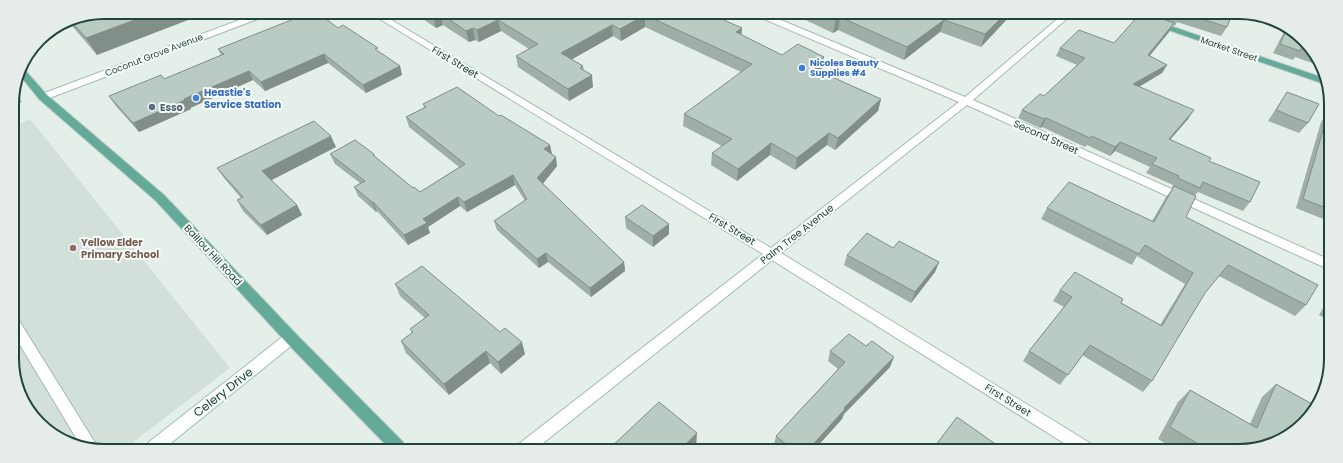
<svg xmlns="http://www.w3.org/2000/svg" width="1343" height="463" viewBox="0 0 1343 463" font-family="Poppins,sans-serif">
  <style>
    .built { fill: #d2e0d9 }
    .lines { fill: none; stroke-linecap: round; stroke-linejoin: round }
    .lane-casing { stroke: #a6b8b2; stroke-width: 2 }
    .street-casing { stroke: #a6b8b2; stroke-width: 2 }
    .secondary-casing { stroke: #a1bdb3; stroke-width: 2 }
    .primary-casing { stroke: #c1cbc8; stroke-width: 2 }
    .path { stroke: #81b7a6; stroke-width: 2; stroke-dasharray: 1.5 2.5; stroke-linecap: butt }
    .lane { fill: #fff; fill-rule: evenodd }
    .street { fill: #fff; fill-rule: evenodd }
    .secondary { fill: #fff; fill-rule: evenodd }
    .primary { fill: #63aa99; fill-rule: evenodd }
    .wall { fill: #9fafa8 }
    .shaded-wall { fill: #828e88 }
    .building { fill: #b9cbc3; stroke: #828e88 }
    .shop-dot { fill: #3f7fe0; stroke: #f6fbf8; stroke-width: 1.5 }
    .service-dot { fill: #5c6f8a; stroke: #f6fbf8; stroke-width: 1.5 }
    .education-dot { fill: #8d6e63; stroke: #f6fbf8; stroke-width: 1.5 }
    .labels { text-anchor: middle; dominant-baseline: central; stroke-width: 4; stroke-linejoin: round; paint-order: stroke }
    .far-street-label { font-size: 9px; fill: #21443b; stroke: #f6fbf8 }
    .far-shop-label { font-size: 9px; font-weight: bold; fill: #366cbe; stroke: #f6fbf8; text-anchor: start }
    .street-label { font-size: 10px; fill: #21443b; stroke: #f6fbf8 }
    .shop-label { font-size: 10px; font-weight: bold; fill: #366cbe; stroke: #f6fbf8; text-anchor: start }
    .service-label { font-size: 10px; font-weight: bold; fill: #4e5e75; stroke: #f6fbf8; text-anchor: start }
    .education-label { font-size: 10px; font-weight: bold; fill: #785e54; stroke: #f6fbf8; text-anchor: start }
    .near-street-label { font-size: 12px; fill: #21443b; stroke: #f6fbf8 }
    .rim { fill: none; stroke: #21443b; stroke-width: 2 }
  </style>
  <rect width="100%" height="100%" fill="#e4efea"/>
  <path class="built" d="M 30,119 L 230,368 L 128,446 L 75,446 L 35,420 L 14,377 L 12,127 Z"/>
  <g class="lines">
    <g class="lane-casing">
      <path id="lane" d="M 13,318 L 18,319 L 97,446 L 81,446 L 14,335 Z"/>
    </g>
    <g class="street-casing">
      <path id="street" d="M 370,13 L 380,13 L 771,248 L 959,102 L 759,17 L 758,15 L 769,15 L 965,97 L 1061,16 L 1070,16 L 973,100 L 1328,259 L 1328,269 L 967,105 L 781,253 L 1093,445 L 1096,450 L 1075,450 L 772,260 L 537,448 L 517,448 L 520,443 L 763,254 Z"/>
    </g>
    <g class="secondary-casing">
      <path id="secondary" d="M 258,13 L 269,13 L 268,15 L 47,99 L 43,100 L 38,97 L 39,95 Z
        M 291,332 L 296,334 L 298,338 L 296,342 L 166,447 L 147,446 L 149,442 L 286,334 Z"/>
    </g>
    <g class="primary-casing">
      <path id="primary" d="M 1128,16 L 1141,16 L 1324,78 L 1327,85 Z
        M 20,67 L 23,68 L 47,95 L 164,195 L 296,334 L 403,442 L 405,447 L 388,447 L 286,342 L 156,201 L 39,99 L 19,74 Z"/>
    </g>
    <path class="path" d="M 12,103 L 23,101"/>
    <use href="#lane" class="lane"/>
    <use href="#street" class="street"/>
    <use href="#secondary" class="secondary"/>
    <use href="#primary" class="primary"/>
  </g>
  <path class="wall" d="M 104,12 L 97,55 L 67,20 L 69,19 Z
    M 414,13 L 712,15 L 742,28 L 741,35 L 782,55 L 822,69 L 819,71 L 881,99 L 878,111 L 835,150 L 827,145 L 795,170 L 770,155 L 737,181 L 711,165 L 712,153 L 722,146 L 683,126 L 684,114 L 741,72 L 645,27 L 621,41 L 613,36 L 572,59 L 583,66 L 584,70 L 593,87 L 569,101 L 518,67 L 516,56 L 529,49 L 501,31 L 479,42 L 475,40 L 469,42 L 443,25 L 436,28 Z
    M 795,15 L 1010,16 L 981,47 L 940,32 L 904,60 L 838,30 L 833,33 Z
    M 1138,16 L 1231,17 L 1227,27 L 1221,36 L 1177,22 L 1175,26 L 1173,25 L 1169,32 L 1149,56 L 1167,65 L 1162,73 L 1139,87 L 1188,119 L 1170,139 L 1209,161 L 1250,202 L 1243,211 L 1198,192 L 1195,195 L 1186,217 L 1306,305 L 1295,316 L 1219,276 L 1205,293 L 1152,381 L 1143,392 L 1082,355 L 1060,385 L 1023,361 L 1029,351 L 1064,307 L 1053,301 L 1060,290 L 1121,303 L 1160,325 L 1185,284 L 1137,256 L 1132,265 L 1041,219 L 1047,208 L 1152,221 L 1166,197 L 1173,188 L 1172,187 L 1173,185 L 1146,173 L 1150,167 L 1115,151 L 1110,156 L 1087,145 L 1085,147 L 1042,127 L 1040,128 L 1018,118 L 1022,110 L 1044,96 L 1077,65 L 1056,56 L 1060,48 L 1114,43 Z
    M 338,28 L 379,52 L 400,66 L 402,75 L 366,93 L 328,63 L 265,91 L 253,80 L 190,108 L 191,109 L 139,132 L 115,105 L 109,96 L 164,79 L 221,55 L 218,49 Z
    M 1286,28 L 1308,44 L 1318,65 L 1295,57 L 1293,60 L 1273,53 Z
    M 1287,92 L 1308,123 L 1299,133 L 1268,121 Z
    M 423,104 L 499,116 L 550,145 L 552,154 L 557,166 L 543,184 L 624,262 L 625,271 L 591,297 L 548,262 L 539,268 L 497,230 L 494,221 L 525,201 L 515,185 L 467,212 L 460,206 L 428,227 L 430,233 L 408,245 L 377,211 L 376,212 L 358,196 L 354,187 L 360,183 L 335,164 L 330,154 L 374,154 L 375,157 L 413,188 L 420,192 L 459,167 L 409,127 L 406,117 L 424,108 Z
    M 1328,113 L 1330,114 L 1328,221 L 1296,208 L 1321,122 Z
    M 336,147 L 271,180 L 297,205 L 302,215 L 267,235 L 243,211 L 237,200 L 241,198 L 224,178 L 217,168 Z
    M 625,217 L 669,224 L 669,234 L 653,247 L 626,228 Z
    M 893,248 L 939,262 L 935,272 L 911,303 L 844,265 L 847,255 Z
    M 395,284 L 525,354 L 501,374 L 490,363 L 449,395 L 406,353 L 401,341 L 412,333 L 410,329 L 425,318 L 400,296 Z
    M 1327,301 L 1327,320 L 1319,315 Z
    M 866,346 L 890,367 L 844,414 L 842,419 L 815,449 L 778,449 L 774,445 L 776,436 L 838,369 L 828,361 L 830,351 Z
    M 1276,384 L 1314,405 L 1245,451 L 1177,451 L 1158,439 L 1178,402 L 1190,390 L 1250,424 L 1262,397 Z"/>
  <path class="shaded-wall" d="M 156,12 L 209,12 L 97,55 L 86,38 Z
    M 440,13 L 443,25 L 436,28 L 433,17 Z
    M 645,15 L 645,27 L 621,41 L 620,29 Z
    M 1003,16 L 1010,16 L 981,47 L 985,34 Z
    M 840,17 L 838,30 L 833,33 L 836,20 Z
    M 498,20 L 501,31 L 479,42 L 477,30 Z
    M 944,20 L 940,32 L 904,60 L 907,47 Z
    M 1174,23 L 1169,32 L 1143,64 L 1148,55 Z
    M 612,25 L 613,36 L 562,65 L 561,53 Z
    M 473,28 L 475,40 L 469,42 L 466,31 Z
    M 742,28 L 741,39 L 736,32 Z
    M 324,54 L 328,63 L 265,91 L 261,82 Z
    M 824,57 L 822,69 L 808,79 L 810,67 Z
    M 1167,65 L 1162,73 L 1128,93 L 1133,84 Z
    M 400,66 L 402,75 L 366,93 L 363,85 Z
    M 249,71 L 253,80 L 190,108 L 191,109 L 139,132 L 133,123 L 184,99 Z
    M 592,75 L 593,87 L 569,101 L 568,89 Z
    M 881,99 L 878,111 L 835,150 L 838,138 Z
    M 1194,110 L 1188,119 L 1163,148 L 1169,139 Z
    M 1046,118 L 1042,127 L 1040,128 L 1044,119 Z
    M 829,133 L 827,145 L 795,170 L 797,158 Z
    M 331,136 L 336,147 L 268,182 L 262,171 Z
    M 1120,142 L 1115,151 L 1110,156 L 1115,147 Z
    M 771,143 L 770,155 L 737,181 L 738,169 Z
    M 550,145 L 552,155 L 544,149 Z
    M 556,157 L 557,166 L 539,188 L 537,178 Z
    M 513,175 L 515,185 L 467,212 L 464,202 Z
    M 458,197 L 460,206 L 428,227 L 430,233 L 408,245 L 404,235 L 423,219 Z
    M 372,202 L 373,202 L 377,211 L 376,212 Z
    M 297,205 L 302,215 L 267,235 L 261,225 Z
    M 669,224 L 669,234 L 653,247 L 653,236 Z
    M 546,253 L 548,262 L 539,268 L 537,259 Z
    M 624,262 L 625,271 L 591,297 L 590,288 Z
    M 939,262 L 935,272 L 911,303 L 915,292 Z
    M 522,342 L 525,354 L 501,374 L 498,362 Z
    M 486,351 L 490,363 L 449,395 L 444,384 Z
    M 894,357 L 890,367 L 844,414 L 842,419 L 815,449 L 809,449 L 844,408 Z
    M 697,433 L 696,449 L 681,449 Z"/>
  <path class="building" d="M 104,12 L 156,12 L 86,38 L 69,19 Z
    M 309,13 L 318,13 L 338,28 L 343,25 L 378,48 L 375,49 L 400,66 L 363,85 L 324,54 L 261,82 L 249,71 L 184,99 L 185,100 L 133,123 L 109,96 L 161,75 L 164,79 L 224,54 L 218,49 Z
    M 427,13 L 712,15 L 742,28 L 736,32 L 782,55 L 798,44 L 824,57 L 810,67 L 881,99 L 838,138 L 829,133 L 797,158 L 771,143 L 738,169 L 712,153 L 732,139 L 684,114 L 752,64 L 645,15 L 620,29 L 612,25 L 561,53 L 583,66 L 580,68 L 592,75 L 568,89 L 516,56 L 538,44 L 498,20 L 477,30 L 473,28 L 466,31 L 440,13 L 433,17 Z
    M 824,15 L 1003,16 L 985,34 L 944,20 L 907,47 L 840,17 L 836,20 Z
    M 1138,16 L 1154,16 L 1174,23 L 1148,55 L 1167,65 L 1133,84 L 1194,110 L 1169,139 L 1211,158 L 1209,161 L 1260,182 L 1250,202 L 1203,182 L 1200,188 L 1178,178 L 1179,176 L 1152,164 L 1157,158 L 1120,142 L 1115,147 L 1092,136 L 1090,138 L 1046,118 L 1044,119 L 1022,110 L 1040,94 L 1044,96 L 1085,58 L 1060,48 L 1079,30 L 1114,43 Z
    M 1193,16 L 1231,17 L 1227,27 Z
    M 1287,29 L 1308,44 L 1312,51 L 1302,47 L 1300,51 L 1280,44 Z
    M 457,87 L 499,116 L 501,115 L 550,145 L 544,149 L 556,157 L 537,178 L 624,262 L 590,288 L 546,253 L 537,259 L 494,221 L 527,199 L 513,175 L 464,202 L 458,197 L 423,219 L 427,223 L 404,235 L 373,202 L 372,202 L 354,187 L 365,181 L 330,154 L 355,140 L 374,154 L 373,155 L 413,188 L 414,187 L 420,192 L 465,164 L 406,117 L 426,107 L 423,104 Z
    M 1287,92 L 1319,104 L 1308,123 L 1276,110 Z
    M 1328,113 L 1330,114 L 1329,209 L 1303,199 Z
    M 314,121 L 331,136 L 262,171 L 297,205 L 261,225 L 237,200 L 243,197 L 217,168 Z
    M 1069,182 L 1154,222 L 1174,186 L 1196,196 L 1186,217 L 1318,285 L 1306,305 L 1228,265 L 1205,293 L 1152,381 L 1090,345 L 1068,375 L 1029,351 L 1072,297 L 1060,290 L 1075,272 L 1123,299 L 1121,303 L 1162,326 L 1193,273 L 1145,245 L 1139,254 L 1047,208 Z
    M 642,205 L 669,224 L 653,236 L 625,217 Z
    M 867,233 L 893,248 L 899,241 L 939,262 L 915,292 L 847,255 Z
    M 422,266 L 500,332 L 505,328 L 522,342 L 498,362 L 486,351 L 444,384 L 401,341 L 413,332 L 410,329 L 429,315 L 395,284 Z
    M 1327,306 L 1327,311 L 1325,310 Z
    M 849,334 L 866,346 L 872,341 L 894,357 L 844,408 L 845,409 L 809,449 L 792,449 L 776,436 L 845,362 L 830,351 Z
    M 1276,384 L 1314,405 L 1295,432 L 1245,451 L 1210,451 L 1170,427 L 1190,390 L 1257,428 Z
    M 659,402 L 697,433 L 681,449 L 610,448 Z
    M 957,417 L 1004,450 L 932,450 Z
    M 1038,445 L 1046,450 L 1035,450 Z"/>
  <g class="shop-dot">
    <circle cx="802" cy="68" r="4"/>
    <circle cx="196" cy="98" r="4"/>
  </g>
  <circle class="service-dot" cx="152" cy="107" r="4"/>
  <circle class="education-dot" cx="73" cy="248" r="4"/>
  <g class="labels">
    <g class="far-street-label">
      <text transform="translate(1229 49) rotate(19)">Market Street</text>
      <text transform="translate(154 55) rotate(-21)">Coconut Grove Avenue</text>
    </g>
    <g class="far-shop-label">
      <text x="810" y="63">Nicoles Beauty<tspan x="810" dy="10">Supplies #4</tspan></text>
    </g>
    <g class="street-label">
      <text transform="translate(455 62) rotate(31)">First Street</text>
      <text transform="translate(1046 137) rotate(24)">Second Street</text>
      <text transform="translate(732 229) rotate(31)">First Street</text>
      <text transform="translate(797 234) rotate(-38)">Palm Tree Avenue</text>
      <text transform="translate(213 255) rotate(47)">Baillou Hill Road</text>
      <text transform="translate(1008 400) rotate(32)">First Street</text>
    </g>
    <g class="shop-label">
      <text x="204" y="92">Heastie's<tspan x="204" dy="12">Service Station</tspan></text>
    </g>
    <g class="service-label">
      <text x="160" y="107">Esso</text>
    </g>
    <g class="education-label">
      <text x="81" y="242">Yellow Elder<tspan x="81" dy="12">Primary School</tspan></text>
    </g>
    <g class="near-street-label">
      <text transform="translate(223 392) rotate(-38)">Celery Drive</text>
    </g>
  </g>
  <path d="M0 0H1343V463H0ZM104 19H1239A85 85 0 0 1 1324 104V359A85 85 0 0 1 1239 444H104A85 85 0 0 1 19 359V104A85 85 0 0 1 104 19Z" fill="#e5ece9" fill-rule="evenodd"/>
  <path class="rim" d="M104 19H1239A85 85 0 0 1 1324 104V359A85 85 0 0 1 1239 444H104A85 85 0 0 1 19 359V104A85 85 0 0 1 104 19Z"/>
</svg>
